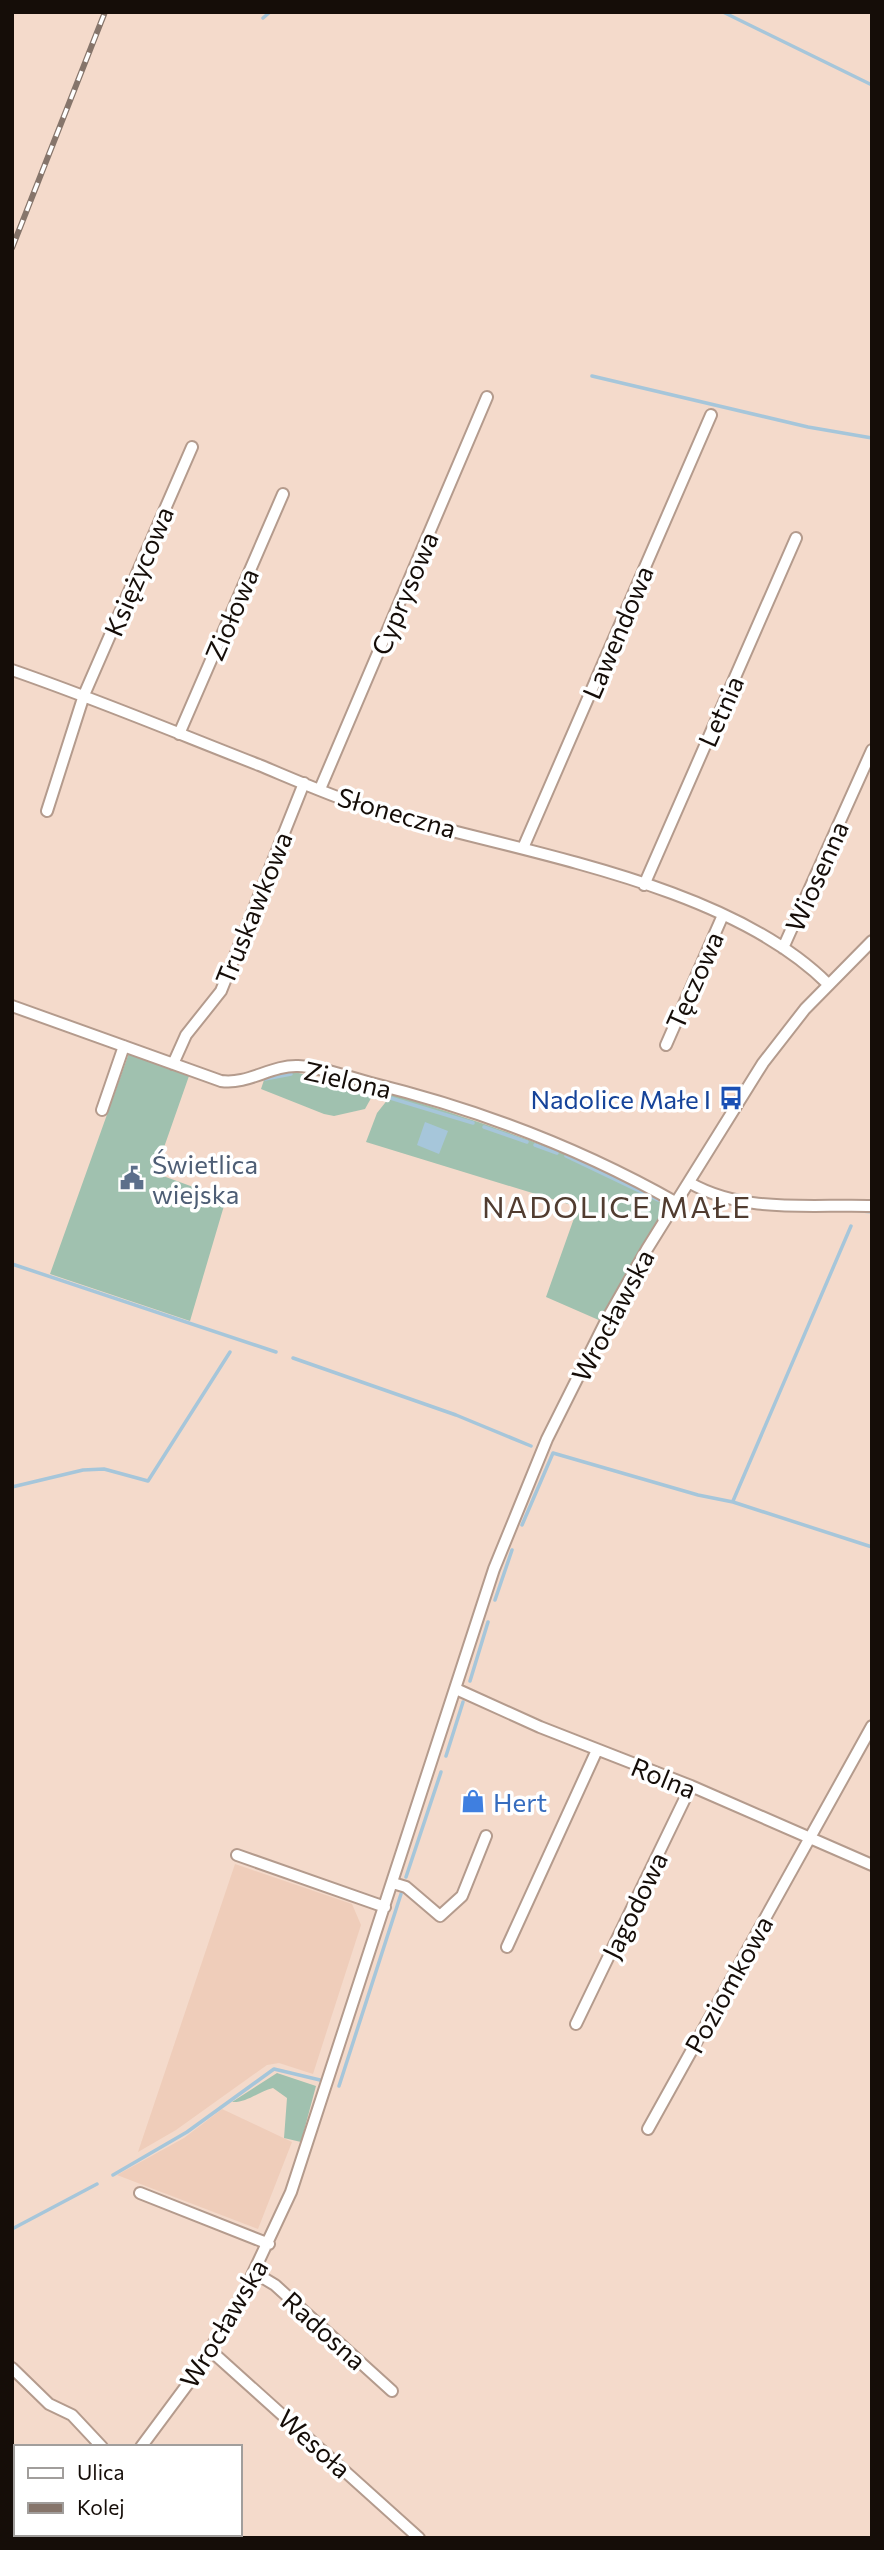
<svg xmlns="http://www.w3.org/2000/svg" width="884" height="2550" viewBox="0 0 884 2550" font-family="Commissioner,sans-serif">
  <style>
    .built { fill: #efcdba }
    .green { fill: #a0c1af }
    .water { fill: #a6c6da }
    .lines { fill: none; stroke-linecap: round; stroke-linejoin: round }
    .stream { stroke: #a6c6da; stroke-width: 3.5 }
    .minor-casing { stroke: #b49b8d; stroke-width: 14 }
    .minor { stroke: #fff; stroke-width: 10 }
    .rail-casing { stroke: #86756b; stroke-width: 6 }
    .rail { stroke: #fff; stroke-width: 3.5; stroke-dasharray: 10; stroke-linecap: butt }
    .labels { text-anchor: middle; dominant-baseline: central; stroke-width: 7; stroke-linejoin: round; paint-order: stroke }
    .street-label { font-size: 26px; fill: #150d08; stroke: #fff }
    .transit-label { font-size: 26px; fill: #164399; stroke: #fff; text-anchor: end }
    .service-label { font-size: 26px; fill: #4e5e75; stroke: #fff; text-anchor: start }
    .shop-label { font-size: 26px; fill: #366cbe; stroke: #fff; text-anchor: start }
    .quarter-label { font-size: 30px; letter-spacing: 2px; fill: #513c30; stroke: #fff }
  </style>
  <rect width="100%" height="100%" fill="#f4dacb"/>
  <path class="built" d="M 235,1864 L 352,1904 L 361,1925 L 313,2074 L 279,2063 L 267,2065 L 176,2130 L 138,2152 Z
    M 222,2109 L 292,2142 L 258,2229 L 117,2175 L 184,2138 Z"/>
  <path class="green" d="M 129,1053 L 189,1076 L 155,1173 L 226,1199 L 190,1321 L 50,1274 Z
    M 290,1071 L 375,1091 L 365,1109 L 334,1116 L 324,1114 L 261,1089 L 265,1077 Z
    M 392,1094 C 434,1107 654,1176 666,1210 L 601,1321 L 546,1297 L 578,1207 L 366,1142 L 377,1113 Z
    M 277,2073 L 316,2086 L 301,2142 L 284,2138 L 287,2098 L 273,2088 C 258,2092 246,2103 232,2102 Z"/>
  <path class="water" d="M 425,1122 L 448,1131 L 439,1154 L 417,1145 Z"/>
  <g class="lines">
    <path class="stream" d="M 723,12 L 872,85
      M 263,18 L 270,12
      M 592,376 L 808,427 L 872,438
      M 303,1077 L 370,1092
      M 265,1079 L 291,1074
      M 387,1097 L 473,1123
      M 484,1127 L 527,1142
      M 535,1145 L 557,1153
      M 566,1156 L 658,1200
      M 862,1211 L 872,1212
      M 12,1264 L 276,1352
      M 293,1358 L 456,1415 L 531,1446
      M 12,1487 L 83,1470 L 104,1469 L 148,1481 L 230,1352
      M 733,1501 L 851,1226
      M 522,1525 L 553,1453 L 698,1495 L 733,1502 L 872,1547
      M 495,1600 L 512,1550
      M 470,1681 L 488,1622
      M 446,1756 L 463,1702
      M 406,1877 L 441,1772
      M 339,2086 L 401,1894
      M 113,2175 L 187,2132 L 274,2069 L 320,2080
      M 12,2229 L 97,2184"/>
    <g class="minor-casing">
      <path id="minor" d="M 12,670 C 96,699 177,733 259,765 C 295,780 331,796 368,808 C 507,851 723,879 828,984
        M 179,734 L 283,494
        M 320,789 L 487,397
        M 47,811 L 84,695 L 192,447
        M 523,848 L 711,415
        M 644,885 L 796,538
        M 783,948 L 872,750
        M 12,1006 L 221,1081 C 248,1085 271,1065 298,1066 C 322,1067 348,1077 371,1083 C 477,1109 582,1149 677,1203
        M 666,1045 L 723,915
        M 173,1064 L 186,1035 L 221,991 L 304,783
        M 102,1110 L 124,1046
        M 690,1183 C 745,1214 811,1204 872,1206
        M 456,1689 L 540,1727 L 691,1786 L 872,1865
        M 237,1855 L 385,1907
        M 393,1883 L 406,1887 L 440,1916 L 462,1896 L 486,1836
        M 507,1947 L 597,1750
        M 576,2024 L 691,1786
        M 648,2129 L 872,1726
        M 140,2193 L 269,2244
        M 255,2273 L 275,2285 L 392,2391
        M 210,2350 L 419,2538
        M 12,2368 L 49,2404 L 72,2415 L 102,2447
        M 141,2447 L 190,2381 L 239,2303 L 291,2192 L 494,1569 L 547,1439 L 606,1321 L 647,1249 L 763,1063 L 805,1009 L 872,941
        M 181,2534 L 185,2538
        M 12,2535 L 15,2538
        M 71,2538 L 74,2534"/>
    </g>
    <use href="#minor" class="minor"/>
    <g class="rail-casing">
      <path id="rail" d="M 12,248 L 105,12"/>
    </g>
    <use href="#rail" class="rail"/>
  </g>
  <defs>
    <g id="bus-bare" transform="scale(1.89)"><path d="M-5-6H5V4H4V6H2V4H-2V6H-4V4H-5ZM-3.5-4V0h7V-4ZM-3.5 1.2v1.5H-2V1.2ZM2 1.2v1.5H3.5V1.2Z" fill="#1a4fb4" stroke="#fff" stroke-width="2.5" paint-order="stroke"/></g>
    <g id="civic-bare" transform="scale(1.89)"><path d="M-.6-6.5H3V-4.5H.6V-3L4-1V1h2V6H-6V1h2V-1L-.6-3ZM-1.2 2.5V6h2.4V2.5Z" fill="#5c6f8a" stroke="#fff" stroke-width="2.5" paint-order="stroke"/></g>
    <g id="shop-bare" transform="scale(1.89)"><path d="M-5-2.5h2.3a2.7 3.5 0 0 1 5.4 0H5L5.5 6h-11ZM-1.5-2.5h3a1.5 2.3 0 0 0-3 0Z" fill="#3f7fe0" stroke="#fff" stroke-width="2.5" paint-order="stroke"/></g>
  </defs>
  <g fill-rule="evenodd">
    <use href="#bus-bare" x="731" y="1098"/>
    <use href="#civic-bare" x="132" y="1178"/>
    <use href="#shop-bare" x="473" y="1801"/>
  </g>
  <g class="labels">
    <g class="street-label">
      <text transform="translate(138 571) rotate(-67)">Księżycowa</text>
      <text transform="translate(404 593) rotate(-67)">Cyprysowa</text>
      <text transform="translate(231 614) rotate(-67)">Ziołowa</text>
      <text transform="translate(617 632) rotate(-67)">Lawendowa</text>
      <text transform="translate(720 711) rotate(-66)">Letnia</text>
      <text transform="translate(397 812) rotate(16)">Słoneczna</text>
      <text transform="translate(816 876) rotate(-66)">Wiosenna</text>
      <text transform="translate(253 908) rotate(-68)">Truskawkowa</text>
      <text transform="translate(694 980) rotate(-66)">Tęczowa</text>
      <text transform="translate(348 1079) rotate(13)">Zielona</text>
      <text transform="translate(612 1315) rotate(-62)">Wrocławska</text>
      <text transform="translate(664 1777) rotate(22)">Rolna</text>
      <text transform="translate(634 1905) rotate(-64)">Jagodowa</text>
      <text transform="translate(728 1984) rotate(-61)">Poziomkowa</text>
      <text transform="translate(223 2323) rotate(-59)">Wrocławska</text>
      <text transform="translate(325 2330) rotate(42)">Radosna</text>
      <text transform="translate(315 2443) rotate(42)">Wesoła</text>
    </g>
    <g class="transit-label">
      <text x="711" y="1098">Nadolice Małe I</text>
    </g>
    <g class="service-label">
      <text x="152" y="1163">Świetlica<tspan x="152" dy="30">wiejska</tspan></text>
    </g>
    <g class="shop-label">
      <text x="493" y="1801">Hert</text>
    </g>
    <g class="quarter-label">
      <text x="617" y="1205">NADOLICE MAŁE</text>
    </g>
  </g>
  <rect width="884" height="2550" fill="none" stroke="#150d08" stroke-width="28"/>
  <rect x="14" y="2445" width="228" height="91" fill="#ffffff" stroke="#a19e9c" stroke-width="2"/>
  <rect x="28" y="2468" width="35" height="10" fill="#ffffff" stroke="#a19e9c" stroke-width="2"/>
  <text x="77" y="2480" font-size="21" fill="#150d08">Ulica</text>
  <rect x="28" y="2503" width="35" height="10" fill="#86756b" stroke="#a19e9c" stroke-width="2"/>
  <text x="77" y="2515" font-size="21" fill="#150d08">Kolej</text>
</svg>
